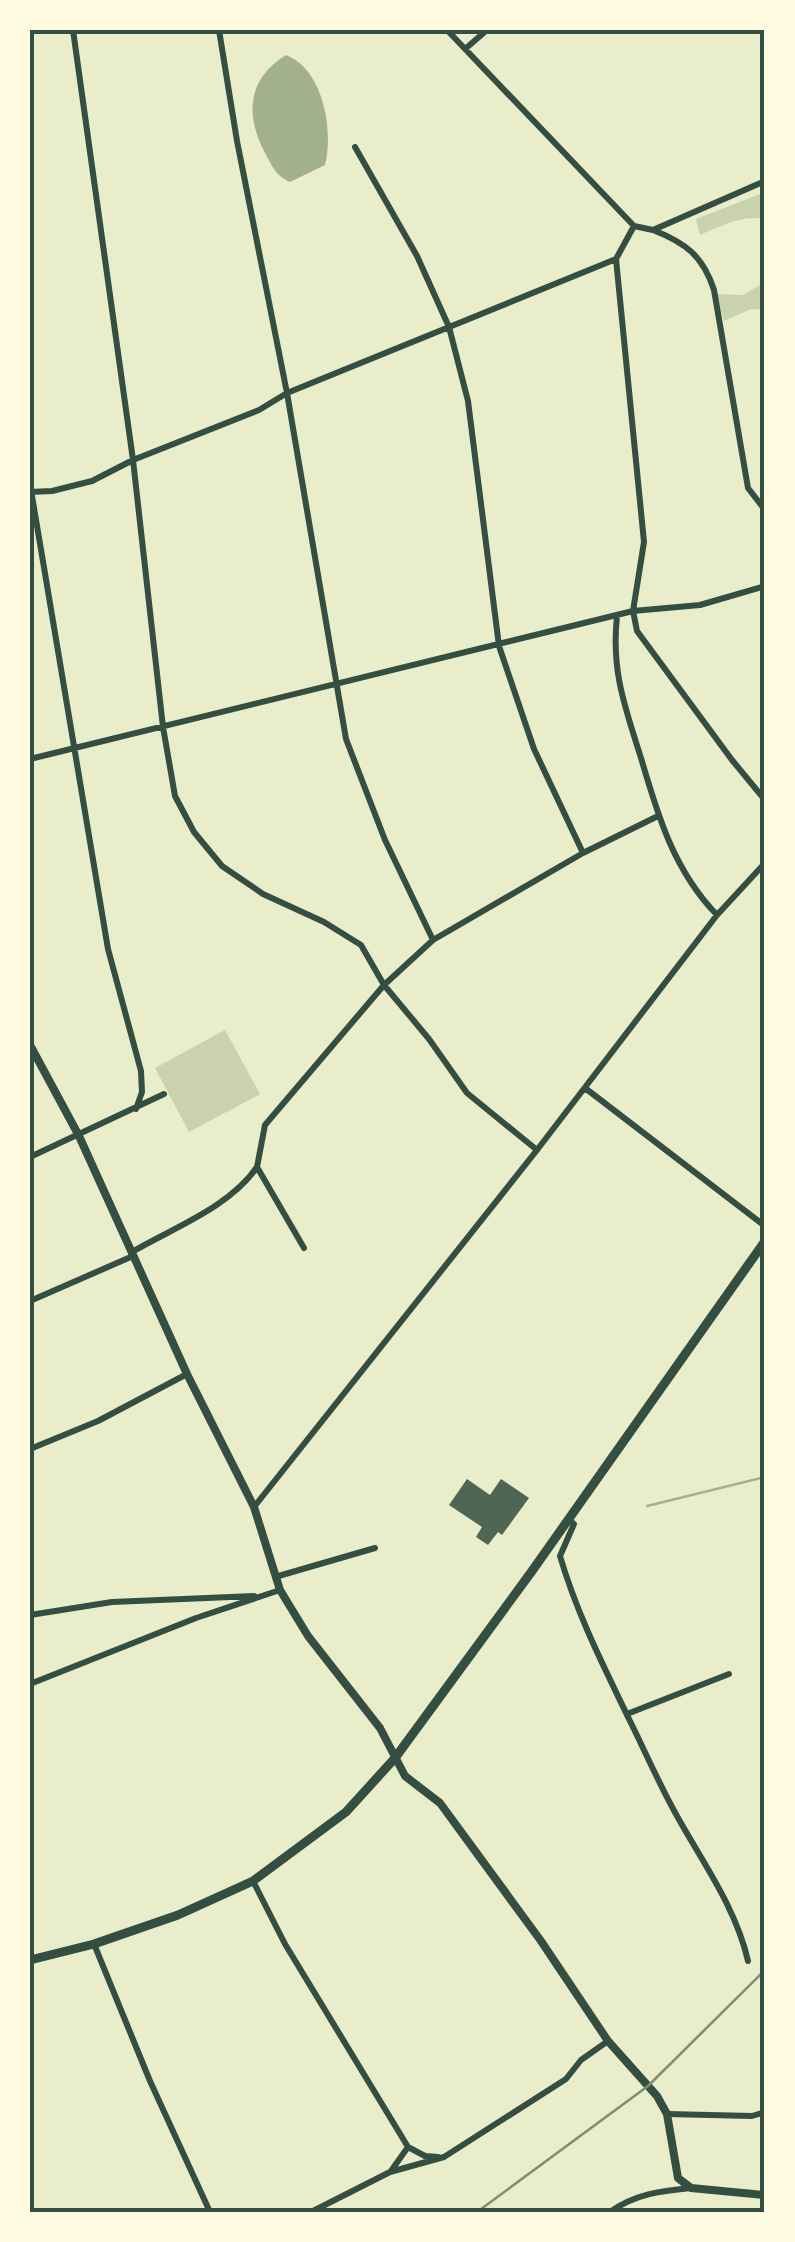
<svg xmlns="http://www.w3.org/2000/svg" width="795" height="2242" viewBox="0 0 795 2242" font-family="'Sofia Sans Condensed',sans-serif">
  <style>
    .green { fill: #cad2ad }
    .water { fill: #a3b18a }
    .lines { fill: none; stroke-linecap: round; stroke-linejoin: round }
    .stream { stroke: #a3b18a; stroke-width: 2.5 }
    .building { fill: #4f6655 }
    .minor { stroke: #344e41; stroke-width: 6 }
    .tertiary { stroke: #344e41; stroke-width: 8 }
    .secondary { stroke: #344e41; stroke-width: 9 }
    .rail { stroke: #7c8e77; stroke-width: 2.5 }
    .neatline { fill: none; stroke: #344e41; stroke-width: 4 }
  </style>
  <rect width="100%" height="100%" fill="#e9edc9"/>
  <path class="green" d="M 765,192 L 765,220 C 745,213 720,227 700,235 L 696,219 Z
    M 765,282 L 765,310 L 751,309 L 724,321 L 716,294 L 743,295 Z
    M 225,1030 L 260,1094 L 189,1132 L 155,1068 Z"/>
  <path class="water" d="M 286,55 C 323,69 334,130 325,165 L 290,182 C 275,175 273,167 265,153 C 245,115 247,79 286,55 Z"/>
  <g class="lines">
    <path class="stream" d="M 647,1506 L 765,1477"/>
  </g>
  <path class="building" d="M 467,1479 L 490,1495 L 501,1479 L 529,1498 L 502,1535 L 498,1532 L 488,1545 L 476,1537 L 482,1527 L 449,1505 Z"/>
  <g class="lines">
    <path class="minor" d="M 73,30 L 133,460 L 163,727 L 175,796 L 194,832 L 222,866 L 263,894 L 324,922 L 361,945 L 384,985 L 429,1039 L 467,1093 L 537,1150
      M 219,30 L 237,141 L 287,393 L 346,739 L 385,840 L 433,940
      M 447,30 L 634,226
      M 465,49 L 487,30
      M 355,147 L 417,256 L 449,327 L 468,401 L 499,646 L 534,749 L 583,853
      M 653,230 C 686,243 703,256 714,290 L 748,488 L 765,510
      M 616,259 L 644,542 L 633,611 L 637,631 L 732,760 L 765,800
      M 616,259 L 634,226 L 653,230 L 765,181
      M 30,484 L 108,949 L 141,1071 L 142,1092 L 136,1109
      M 30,492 L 52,491 L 92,481 L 133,460 L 259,410 L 287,393 L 616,259
      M 617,616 C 611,671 625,707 641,758 C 658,816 674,871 717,915
      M 30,759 L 633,611 L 700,605 L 765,586
      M 585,1088 L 765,1226
      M 30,1157 L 164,1094
      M 304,1248 L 257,1167 L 265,1125 L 384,985 L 433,940 L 583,853 L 658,816
      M 132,1252 C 173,1228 230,1207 257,1167
      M 30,1301 L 133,1256
      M 30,1449 L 98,1421 L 187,1374
      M 254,1507 L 537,1150 L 717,915 L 765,863
      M 568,1519 L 574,1524 L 560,1556 C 577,1614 603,1665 629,1719 C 645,1751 659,1784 677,1816 C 703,1863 736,1908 748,1961
      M 275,1577 L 375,1548
      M 30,1615 L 112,1602 L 254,1596
      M 30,1684 L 196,1618 L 280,1590
      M 627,1714 L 729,1674
      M 253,1881 L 285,1944 L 408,2147 L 425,2156 L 438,2157
      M 94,1944 L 150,2081 L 210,2212
      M 667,2114 L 752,2116 L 765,2112
      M 391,2171 L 408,2147
      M 311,2212 L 390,2172 L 444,2157 L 566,2079 L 581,2060 L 608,2041
      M 610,2212 C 635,2194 660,2191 691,2188"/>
    <path class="tertiary" d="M 30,1045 L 79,1136 L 187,1374 L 254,1507 L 280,1590 L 308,1636 L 380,1728 L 405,1776 L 440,1803 L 541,1941 L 608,2041 L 657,2096 L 667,2114 L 678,2178 L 691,2188 L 765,2195"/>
    <path class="secondary" d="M 30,1960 L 94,1944 L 178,1915 L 253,1881 L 346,1812 L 395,1758 L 532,1571 L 765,1241"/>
    <path class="rail" d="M 477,2212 L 648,2086 L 765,1970"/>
  </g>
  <rect width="795" height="2242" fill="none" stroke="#fefae0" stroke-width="65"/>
  <rect x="32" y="32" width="730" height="2178" class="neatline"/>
</svg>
